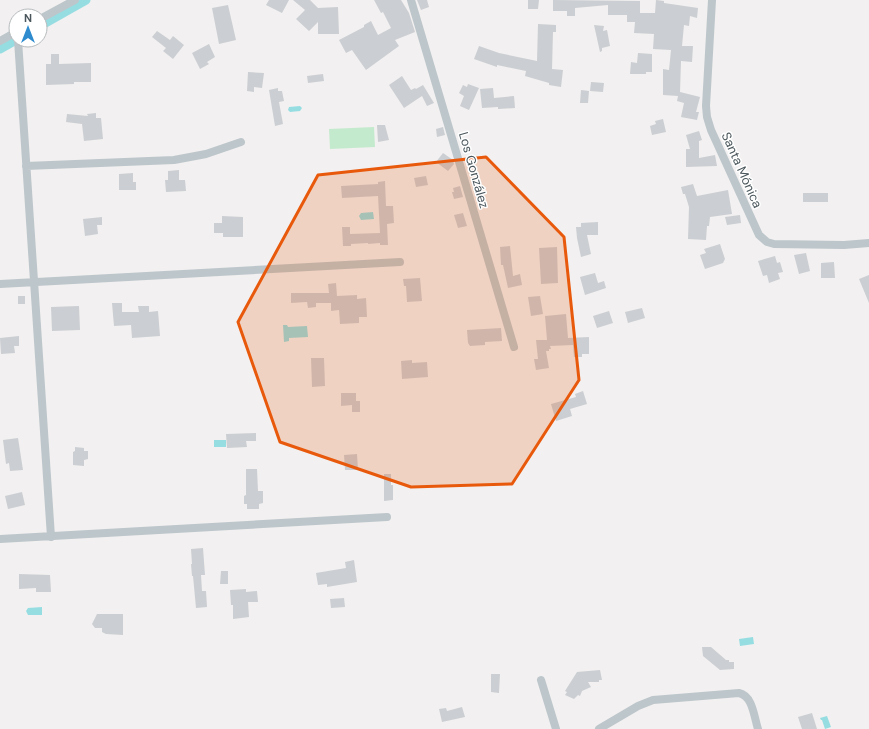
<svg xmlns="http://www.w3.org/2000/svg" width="869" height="729" viewBox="0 0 869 729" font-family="'DM Sans',sans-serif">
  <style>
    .green { fill: #c4eacd }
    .water { fill: #96dde2 }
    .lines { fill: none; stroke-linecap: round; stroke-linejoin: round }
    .canal { stroke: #96dde2; stroke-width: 9 }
    .building { fill: #cbced2 }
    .street { stroke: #bdc6cb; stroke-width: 8 }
    .marked { fill: #e8590c; fill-opacity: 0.2; stroke: #e8590c; stroke-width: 3; stroke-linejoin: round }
    .labels { text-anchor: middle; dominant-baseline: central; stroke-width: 3; stroke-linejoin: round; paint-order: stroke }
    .street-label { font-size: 13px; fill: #4a565b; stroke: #fff }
  </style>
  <rect width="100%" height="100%" fill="#f2f0f0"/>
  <path class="green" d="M 374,127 L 375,147 L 330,149 L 329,129 Z"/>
  <path class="water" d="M 300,106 L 302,108 L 300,111 L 290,112 L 288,110 L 289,107 Z
    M 373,212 L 374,219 L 361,220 L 359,216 L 361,213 Z
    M 283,325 L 287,325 L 288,327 L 307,326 L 308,337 L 289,338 L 289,341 L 284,342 Z
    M 214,440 L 226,440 L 226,447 L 214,447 Z
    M 42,607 L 42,615 L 28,615 L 26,611 L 28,608 Z
    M 753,637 L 754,644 L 740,646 L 739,639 Z
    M 827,716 L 831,727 L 825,729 L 822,720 L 821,720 L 820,718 Z"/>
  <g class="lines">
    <path class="canal" d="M 40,26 L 86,0
      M 0,49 L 16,40"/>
  </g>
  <path class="building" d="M 269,0 L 289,0 L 282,13 L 266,5 Z
    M 293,0 L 310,0 L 318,8 L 338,7 L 339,34 L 318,34 L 318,22 L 309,31 L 296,19 L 305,10 Z
    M 374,0 L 401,0 L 409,13 L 415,32 L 395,40 L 399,46 L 366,70 L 352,50 L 346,53 L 339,40 L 364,27 L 364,25 L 371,21 L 378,35 L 391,28 L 383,12 L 381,13 Z
    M 417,0 L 427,0 L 429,7 L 421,10 Z
    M 528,0 L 539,0 L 538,9 L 528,9 Z
    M 553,0 L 640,1 L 640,13 L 655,13 L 656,0 L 664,1 L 664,3 L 698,8 L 697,18 L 690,16 L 689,26 L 684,25 L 682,46 L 693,46 L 692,62 L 681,61 L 680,92 L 700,97 L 696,112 L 699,112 L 697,120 L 681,117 L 684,103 L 677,101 L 678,96 L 663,95 L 663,69 L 669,70 L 671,50 L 653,49 L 654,34 L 634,33 L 635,22 L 627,22 L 627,15 L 608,15 L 608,5 L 575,8 L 575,16 L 567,16 L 567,11 L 553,11 Z
    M 228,5 L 236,40 L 219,44 L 212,8 Z
    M 538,24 L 556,25 L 556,32 L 553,32 L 552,69 L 563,70 L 561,87 L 549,85 L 549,83 L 525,76 L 526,71 L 497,65 L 497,67 L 474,59 L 479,46 L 499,53 L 537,61 Z
    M 594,25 L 604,26 L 603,31 L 607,30 L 610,46 L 602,48 L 602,51 L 600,52 Z
    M 157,31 L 170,40 L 173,36 L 184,45 L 173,59 L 163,51 L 166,48 L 152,37 Z
    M 209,44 L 215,57 L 207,62 L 209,64 L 200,69 L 192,53 Z
    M 638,53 L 652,54 L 652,72 L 646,72 L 646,74 L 630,74 L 631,62 L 637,63 Z
    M 51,54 L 59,54 L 59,64 L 91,63 L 91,82 L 74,82 L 74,84 L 46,85 L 46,64 L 51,64 Z
    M 248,72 L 264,73 L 262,88 L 254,87 L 254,92 L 247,91 Z
    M 323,74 L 324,81 L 308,83 L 307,76 Z
    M 402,76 L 411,90 L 415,88 L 416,89 L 423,85 L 434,103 L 427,106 L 422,96 L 404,108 L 389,85 Z
    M 591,82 L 604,83 L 603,92 L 590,91 Z
    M 468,84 L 479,88 L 469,110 L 460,106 L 464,96 L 459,93 L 463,85 L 467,87 Z
    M 278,88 L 278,91 L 282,91 L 284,101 L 279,102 L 283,124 L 275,126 L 269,90 Z
    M 493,88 L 494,98 L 514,96 L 515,108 L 498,109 L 498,107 L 482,108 L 480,89 Z
    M 581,90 L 589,91 L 588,103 L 580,103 Z
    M 96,113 L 96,118 L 101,118 L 103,139 L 84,141 L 82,124 L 66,122 L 67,114 L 88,116 L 87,114 Z
    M 663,119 L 666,132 L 652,135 L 650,126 L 656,124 L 655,121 Z
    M 377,125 L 385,125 L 389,140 L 378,142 Z
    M 443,127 L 445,135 L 437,137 L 436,129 Z
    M 699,131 L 702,140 L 699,141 L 699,158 L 715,155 L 717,166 L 686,167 L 686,149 L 690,149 L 686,135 Z
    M 443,153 L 453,160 L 454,164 L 448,171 L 436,162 Z
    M 179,170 L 179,180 L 185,180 L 186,191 L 166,192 L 165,180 L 168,180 L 168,171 Z
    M 133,173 L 133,182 L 136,182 L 136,190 L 119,190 L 119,174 Z
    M 426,176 L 428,185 L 416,187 L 414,178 Z
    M 385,181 L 386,206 L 393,206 L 394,223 L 387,224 L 388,245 L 380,245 L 380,243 L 368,244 L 368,243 L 351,244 L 351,246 L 343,246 L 342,227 L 350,227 L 350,234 L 380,233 L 378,196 L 342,198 L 341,186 L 378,184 L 378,182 Z
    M 693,184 L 697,196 L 728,190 L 732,214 L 710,217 L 709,226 L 707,226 L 706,240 L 688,239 L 689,207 L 685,194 L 683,194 L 681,187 Z
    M 460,186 L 463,197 L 454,199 L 452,192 L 454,192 L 453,188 Z
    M 803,193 L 828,193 L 828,202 L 803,202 Z
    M 463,213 L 467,226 L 458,228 L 454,215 Z
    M 740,215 L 741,223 L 727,225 L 725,217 Z
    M 222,216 L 243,217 L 243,237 L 223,237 L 223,233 L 214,233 L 214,223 L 222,223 Z
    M 102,217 L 102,225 L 97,225 L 98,234 L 85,236 L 83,219 Z
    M 598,222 L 598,235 L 587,235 L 591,254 L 581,257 L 577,238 L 576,227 L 581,227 L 581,223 Z
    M 720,244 L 725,259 L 723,263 L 705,269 L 700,255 L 706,253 L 704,249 Z
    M 510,246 L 513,276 L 520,274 L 522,285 L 508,288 L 503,265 L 501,265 L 500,247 Z
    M 557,247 L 558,283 L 541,284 L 539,248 Z
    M 806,253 L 810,271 L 799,274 L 794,255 Z
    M 775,256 L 777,263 L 780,262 L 783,272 L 778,273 L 780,279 L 769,283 L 767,275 L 763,276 L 758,261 Z
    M 834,262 L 835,278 L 821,278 L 821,263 Z
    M 595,273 L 598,283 L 604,281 L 606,288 L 585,295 L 580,277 Z
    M 869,275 L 869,303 L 859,279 Z
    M 420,278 L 422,301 L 407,302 L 406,286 L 404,286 L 403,279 Z
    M 336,283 L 337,296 L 357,295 L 357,299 L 366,298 L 367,317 L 359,317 L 359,323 L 340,324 L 339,310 L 331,311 L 331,303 L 316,303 L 316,307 L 308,308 L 307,302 L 291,303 L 291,293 L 329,293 L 328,284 Z
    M 18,296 L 25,296 L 25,304 L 18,304 Z
    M 540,296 L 543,314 L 531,316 L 528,297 Z
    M 112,303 L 122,303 L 122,312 L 139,312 L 138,306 L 149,306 L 149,312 L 158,311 L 160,336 L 132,338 L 131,325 L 114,326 Z
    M 79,306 L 80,330 L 52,331 L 51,307 Z
    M 642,308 L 645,318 L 628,323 L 625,312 Z
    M 609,311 L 613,323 L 597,328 L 593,316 Z
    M 566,314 L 568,338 L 589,337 L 589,354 L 582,354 L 582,357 L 574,357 L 573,345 L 550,346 L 551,349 L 549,349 L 549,351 L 546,351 L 549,368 L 536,370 L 534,359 L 538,359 L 536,340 L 547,340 L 545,316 Z
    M 501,328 L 502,341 L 485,342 L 485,345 L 470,346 L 468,343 L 467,330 Z
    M 19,336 L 19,346 L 14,346 L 15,353 L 1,354 L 0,338 Z
    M 311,358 L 324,358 L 325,386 L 312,387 Z
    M 412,360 L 412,363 L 427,362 L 428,377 L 402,379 L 401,361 Z
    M 583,391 L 587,404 L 570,409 L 572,416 L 556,421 L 551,404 L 576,397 L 575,394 Z
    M 341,393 L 356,393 L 356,401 L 360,401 L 360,412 L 352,412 L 352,405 L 341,406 Z
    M 256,433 L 256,441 L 246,441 L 247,447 L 227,448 L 226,434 Z
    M 18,438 L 23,470 L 10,471 L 9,463 L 6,464 L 3,440 Z
    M 75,447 L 84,448 L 84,451 L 88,451 L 88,459 L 84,460 L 84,466 L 73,465 L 73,452 L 75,451 Z
    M 357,454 L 358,470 L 345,470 L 344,455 Z
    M 246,469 L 257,469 L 258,491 L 263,491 L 263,503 L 259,504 L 259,509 L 247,509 L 247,504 L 244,504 L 244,496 L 246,495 Z
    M 384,474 L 391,474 L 391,485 L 393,485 L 393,500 L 384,501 Z
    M 22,492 L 25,505 L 8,509 L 5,496 Z
    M 203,548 L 205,575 L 201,575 L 202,591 L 206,591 L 207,607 L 196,608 L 193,576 L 192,576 L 191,564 L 192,564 L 191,549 Z
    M 354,560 L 357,582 L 327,587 L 327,584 L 318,585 L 316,573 L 346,568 L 345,562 Z
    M 221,571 L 228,571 L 228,584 L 220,584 Z
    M 19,574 L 50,575 L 51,592 L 36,592 L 36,588 L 19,589 Z
    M 246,589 L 246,592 L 257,591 L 258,602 L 248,602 L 249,617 L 233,619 L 233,605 L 231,605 L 230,590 Z
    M 344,598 L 345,607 L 331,608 L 330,599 Z
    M 97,614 L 123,614 L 123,635 L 106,634 L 102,632 L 102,628 L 95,628 L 92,624 Z
    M 702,647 L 711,647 L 726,660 L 729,660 L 729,662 L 734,662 L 734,669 L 720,670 L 703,656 Z
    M 600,670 L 602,680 L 599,680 L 599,682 L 588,682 L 591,687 L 582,691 L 580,696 L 578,695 L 574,699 L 565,695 L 567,692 L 565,691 L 577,672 Z
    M 491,674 L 500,674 L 499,693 L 491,692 Z
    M 462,707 L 465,717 L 442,722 L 439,709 L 446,708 L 447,711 Z
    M 812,713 L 817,729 L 802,729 L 798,717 Z"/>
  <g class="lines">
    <path class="street" d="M 411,0 L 514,347
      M 712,0 L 706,106 L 707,117 L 711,130 L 759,235 L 767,242 L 774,244 L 844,245 L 869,243
      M 40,19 L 75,0
      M 18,40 L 51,537
      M 0,41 L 16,32
      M 26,166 L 174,160 L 206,154 L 241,142
      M 0,284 L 400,262
      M 0,539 L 387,517
      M 541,680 L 556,729
      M 599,729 L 638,706 L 653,700 L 739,693 C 753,696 754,717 758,729"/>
  </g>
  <path class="marked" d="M 486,157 L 564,237 L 579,380 L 512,484 L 411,487 L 280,442 L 238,322 L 318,175 Z"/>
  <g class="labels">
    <g class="street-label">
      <text transform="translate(474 170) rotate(74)">Los González</text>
      <text transform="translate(742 170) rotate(66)">Santa Mónica</text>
    </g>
  </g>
  <g transform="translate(28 28)"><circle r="19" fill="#ffffff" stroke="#b7bbbd"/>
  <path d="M0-3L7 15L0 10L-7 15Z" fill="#2e8bce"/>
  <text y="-6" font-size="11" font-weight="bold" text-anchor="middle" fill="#4a565b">N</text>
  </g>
</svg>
